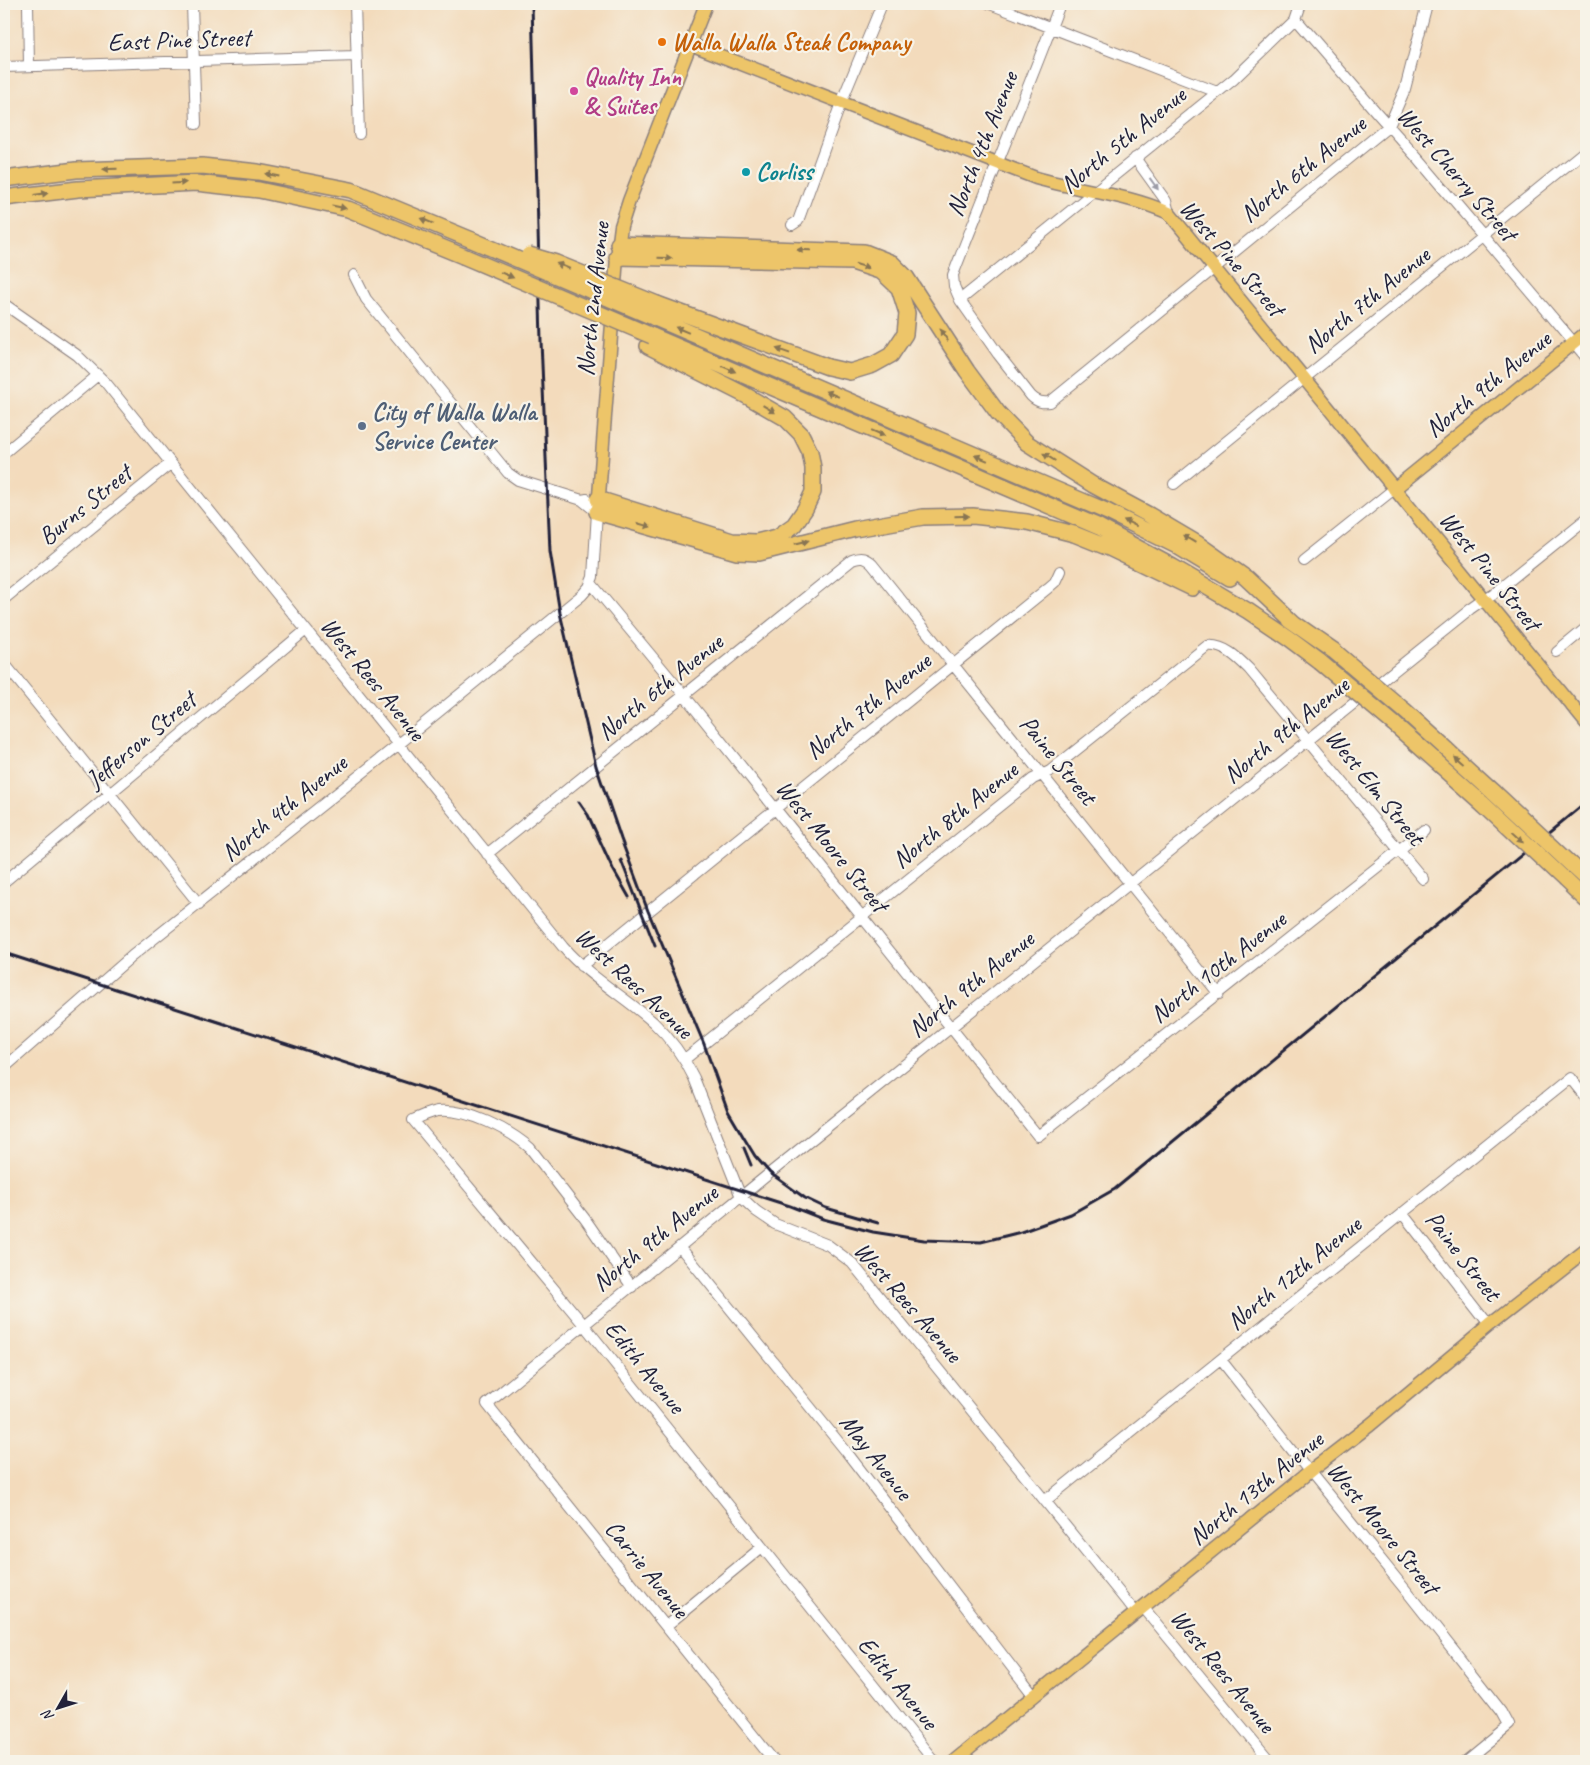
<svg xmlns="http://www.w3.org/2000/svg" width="1590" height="1765" viewBox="0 0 1590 1765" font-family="Caveat,sans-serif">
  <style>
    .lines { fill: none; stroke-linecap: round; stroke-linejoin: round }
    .minor-casing { stroke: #8a7e7c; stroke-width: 12 }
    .major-casing { stroke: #8a7e7c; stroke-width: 15 }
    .highway-casing { stroke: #8a7e7c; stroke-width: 18 }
    .minor { stroke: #fff; stroke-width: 10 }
    .major { stroke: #edc569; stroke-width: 12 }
    .highway { stroke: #edc569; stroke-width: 15 }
    .rail { stroke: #22223b; stroke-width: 3 }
    .highway-bridge-casing { stroke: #8a7e7c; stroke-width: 18; stroke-linecap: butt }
    .highway-bridge { stroke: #edc569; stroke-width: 15 }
    .oneway { fill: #887452 }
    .oneway2 { fill: #9c9ca7 }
    .food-dot { fill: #e8710a; stroke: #f7f3e8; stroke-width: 2 }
    .hotel-dot { fill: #d1479c; stroke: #f7f3e8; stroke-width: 2 }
    .culture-dot { fill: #0f9aa8; stroke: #f7f3e8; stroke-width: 2 }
    .service-dot { fill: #5c6f8a; stroke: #f7f3e8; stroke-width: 2 }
    .labels { text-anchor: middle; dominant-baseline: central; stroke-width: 4.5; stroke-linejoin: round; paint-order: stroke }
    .street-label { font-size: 25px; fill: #22223b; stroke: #f7f3e8 }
    .food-label { font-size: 25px; font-weight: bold; fill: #c56008; stroke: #f7f3e8; text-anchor: start }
    .hotel-label { font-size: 25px; font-weight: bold; fill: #b23c85; stroke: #f7f3e8; text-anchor: start }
    .culture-label { font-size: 25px; font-weight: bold; fill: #0d838f; stroke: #f7f3e8; text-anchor: start }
    .service-label { font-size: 25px; font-weight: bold; fill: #4e5e75; stroke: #f7f3e8; text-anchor: start }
  </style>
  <rect width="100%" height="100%" fill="#f7f3e8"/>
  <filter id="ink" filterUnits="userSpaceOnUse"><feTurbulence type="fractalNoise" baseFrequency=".02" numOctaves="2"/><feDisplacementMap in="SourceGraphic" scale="10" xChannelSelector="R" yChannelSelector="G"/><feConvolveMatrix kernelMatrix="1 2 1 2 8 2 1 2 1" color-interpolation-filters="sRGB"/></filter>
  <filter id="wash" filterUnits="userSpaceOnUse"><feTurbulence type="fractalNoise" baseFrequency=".0096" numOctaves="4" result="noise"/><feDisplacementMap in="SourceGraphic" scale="20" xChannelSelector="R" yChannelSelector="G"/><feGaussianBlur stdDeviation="1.12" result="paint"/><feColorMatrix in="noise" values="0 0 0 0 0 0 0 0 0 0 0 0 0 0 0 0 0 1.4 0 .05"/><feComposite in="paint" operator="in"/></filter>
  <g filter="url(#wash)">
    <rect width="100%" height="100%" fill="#f3dbbc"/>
  </g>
  <g filter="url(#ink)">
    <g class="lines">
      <g class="minor-casing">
        <path id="minor" d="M 28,4 L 29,66
          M 192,4 L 196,124
          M 355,4 L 359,134
          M 990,4 L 1217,92
          M 1060,4 C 1026,95 988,184 953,275 L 954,286 L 960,300 L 998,354 L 1031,396 C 1037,402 1042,403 1050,402 L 1389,126 L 1405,89 L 1427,4
          M 1296,19 L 1377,113 L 1420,161 L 1586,357
          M 4,67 L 356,56
          M 1135,158 L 1166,201 L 1169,213
          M 792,225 L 798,221 L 841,103 L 882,4
          M 354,275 L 366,299 L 508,473 L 518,480 L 582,500 L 587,499
          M 960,300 L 1234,79 L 1296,19 L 1301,4
          M 4,304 L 77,355 L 106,383 L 563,947 C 589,977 624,996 653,1022 C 670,1038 684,1057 694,1078 L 741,1197 L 756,1211 L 775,1224 L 828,1245 L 852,1263 L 1136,1613
          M 4,453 L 98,375
          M 1174,484 L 1586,150
          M 1304,561 L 1394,489
          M 591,583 L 684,695 L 1038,1136 L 1424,830
          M 4,599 L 171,463
          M 1557,652 L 1586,628
          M 4,663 L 199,904
          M 487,854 L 852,560 C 861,556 866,558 872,564 L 1219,994
          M 4,882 L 306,630
          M 581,966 L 1048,588 L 1055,582 L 1060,571
          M 685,1059 L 1033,779 L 1050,771 L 1207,646 C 1224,644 1238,658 1249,669 L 1423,879
          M 4,1068 L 132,956 L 399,744 L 582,595 L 589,587 L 593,577 L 597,512 L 582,500
          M 1402,1213 L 1490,1325
          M 680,1247 L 845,1450 L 1034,1696
          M 632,1287 L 585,1219 L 530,1148 C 510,1130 467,1108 438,1111 C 430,1112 421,1117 413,1120 L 584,1325 L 934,1761
          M 1221,1360 L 1300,1460 L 1408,1593 L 1502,1712 L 1509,1725 L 1465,1761
          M 1045,1501 L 1570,1078 L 1586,1098
          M 1143,1607 L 1270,1761
          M 666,1626 L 762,1547
          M 774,1761 L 487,1404 L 770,1173 L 1471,609 L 1494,593 L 1586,519"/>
      </g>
      <g class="major-casing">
        <path id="major" d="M 690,44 L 1036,178 C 1081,191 1127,194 1169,213 L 1586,723
          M 1394,489 L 1586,333
          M 598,509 L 617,257 L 621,226 L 629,201 L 706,4
          M 954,1761 L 1309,1472 L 1370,1425 L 1490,1325 L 1586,1250"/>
      </g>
      <g class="highway-casing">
        <path id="highway" d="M 4,179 L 76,170 L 202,166 L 258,172 L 351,190 L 472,240
          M 4,198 L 78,189 L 196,183 L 259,190 L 348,209 L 463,256
          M 618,244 L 864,252 L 892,263 L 906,277 L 967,371 L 998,413 L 1027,443 L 1093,485 L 1149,515 L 1198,544 L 1246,578 L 1295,624
          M 617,257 L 852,262 L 882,272 L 899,288 L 907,313 L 905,334 L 891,355 L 873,365 L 850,372 L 828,367 L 657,304
          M 653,317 L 1108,512 L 1177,546 L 1230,578
          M 652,336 L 1099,527 L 1173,567 L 1248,611 L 1288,638 L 1320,662
          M 598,499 L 732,541 L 756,542 L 777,537 L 794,525 L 805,509 L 813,492 L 813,468 L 810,452 L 801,434 L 785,418 L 745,395 L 648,346
          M 597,512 L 737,552 L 759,553 L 855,529 L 923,517 L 973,516 L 1027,522 L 1074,534 L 1109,548 L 1192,588
          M 1288,619 L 1334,651
          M 1405,711 L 1494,792
          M 1394,724 L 1483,803
          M 1572,865 L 1586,878
          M 1565,880 L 1586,900"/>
      </g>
      <use href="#minor" class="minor"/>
      <use href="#major" class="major"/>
      <use href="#highway" class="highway"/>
      <path class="rail" d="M 532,4 L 541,341 L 550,551 L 560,613 L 596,766 L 621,839 L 648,911 L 704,1044 L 728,1111 L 744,1138 L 755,1156 L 770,1173 L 805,1198 L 826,1208 L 878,1223
        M 579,802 L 588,815 L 613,869 L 629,897
        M 621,860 L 655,946
        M 4,953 L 790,1206 L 823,1219 L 873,1232 L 924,1240 L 981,1242 L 1021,1232 L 1071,1214 L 1115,1189 L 1586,802
        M 744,1148 L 751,1165"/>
      <g class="highway-bridge-casing">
        <path id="highway-bridge" d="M 472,240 L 653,317
          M 529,255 L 556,263 L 657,304
          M 463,256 L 652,336
          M 1334,651 L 1405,711
          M 1320,662 L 1394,724
          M 1494,792 L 1572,865
          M 1483,803 L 1565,880"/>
      </g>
      <use href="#highway-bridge" class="highway-bridge"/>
    </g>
    <defs><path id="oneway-solid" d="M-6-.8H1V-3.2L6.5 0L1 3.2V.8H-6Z" transform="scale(1.25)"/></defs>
    <g class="oneway">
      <use href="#oneway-solid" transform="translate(110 169) rotate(178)"/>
      <use href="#oneway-solid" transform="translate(272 175) rotate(-169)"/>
      <use href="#oneway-solid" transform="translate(179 183) rotate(-3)"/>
      <use href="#oneway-solid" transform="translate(41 194) rotate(-7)"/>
      <use href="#oneway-solid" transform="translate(339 207) rotate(12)"/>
      <use href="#oneway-solid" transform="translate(427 221) rotate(-158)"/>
      <use href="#oneway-solid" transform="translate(804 250) rotate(-178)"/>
      <use href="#oneway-solid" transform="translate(665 258) rotate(2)"/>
      <use href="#oneway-solid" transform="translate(563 266) rotate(-158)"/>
      <use href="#oneway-solid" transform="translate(862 266) rotate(18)"/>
      <use href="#oneway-solid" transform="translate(507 275) rotate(23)"/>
      <use href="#oneway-solid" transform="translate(682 330) rotate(-157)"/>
      <use href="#oneway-solid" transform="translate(944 335) rotate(-123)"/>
      <use href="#oneway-solid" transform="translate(783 351) rotate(-160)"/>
      <use href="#oneway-solid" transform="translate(729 369) rotate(23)"/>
      <use href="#oneway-solid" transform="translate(832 394) rotate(-157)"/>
      <use href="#oneway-solid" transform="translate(769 409) rotate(31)"/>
      <use href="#oneway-solid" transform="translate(878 433) rotate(23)"/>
      <use href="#oneway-solid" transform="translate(1049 457) rotate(-148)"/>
      <use href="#oneway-solid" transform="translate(981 458) rotate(-157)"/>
      <use href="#oneway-solid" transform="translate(962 516) rotate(-1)"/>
      <use href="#oneway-solid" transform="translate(1130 523) rotate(-154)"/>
      <use href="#oneway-solid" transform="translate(644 525) rotate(16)"/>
      <use href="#oneway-solid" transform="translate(1189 539) rotate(-149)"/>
      <use href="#oneway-solid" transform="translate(802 542) rotate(-14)"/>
      <use href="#oneway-solid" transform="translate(1458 759) rotate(-138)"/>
      <use href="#oneway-solid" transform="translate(1518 837) rotate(43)"/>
    </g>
    <use class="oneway2" href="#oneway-solid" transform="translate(1154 184) rotate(54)"/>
  </g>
  <circle class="food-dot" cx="662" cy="42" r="5"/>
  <circle class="hotel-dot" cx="574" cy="91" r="5"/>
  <circle class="culture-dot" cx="746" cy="172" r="5"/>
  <circle class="service-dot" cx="362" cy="426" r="5"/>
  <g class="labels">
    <g class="street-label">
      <text transform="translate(179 40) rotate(-2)">East Pine Street</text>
      <text transform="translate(1123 140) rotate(-39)">North 5th Avenue</text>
      <text transform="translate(982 144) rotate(-68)">North 4th Avenue</text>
      <text transform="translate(1303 169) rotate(-39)">North 6th Avenue</text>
      <text transform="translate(1457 174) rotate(49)">West Cherry Street</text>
      <text transform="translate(1232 258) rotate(49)">West Pine Street</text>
      <text transform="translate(593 299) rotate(-84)">North 2nd Avenue</text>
      <text transform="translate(1367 300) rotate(-39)">North 7th Avenue</text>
      <text transform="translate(1488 384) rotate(-39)">North 9th Avenue</text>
      <text transform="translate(85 505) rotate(-39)">Burns Street</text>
      <text transform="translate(1490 571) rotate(51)">West Pine Street</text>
      <text transform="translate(373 679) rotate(51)">West Rees Avenue</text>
      <text transform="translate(660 687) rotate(-39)">North 6th Avenue</text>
      <text transform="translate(868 706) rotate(-39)">North 7th Avenue</text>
      <text transform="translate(1286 730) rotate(-39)">North 9th Avenue</text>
      <text transform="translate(141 740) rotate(-40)">Jefferson Street</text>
      <text transform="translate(1058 760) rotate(51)">Paine Street</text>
      <text transform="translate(1375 787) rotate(51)">West Elm Street</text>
      <text transform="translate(284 808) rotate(-39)">North 4th Avenue</text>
      <text transform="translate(955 815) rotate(-39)">North 8th Avenue</text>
      <text transform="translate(832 846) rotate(51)">West Moore Street</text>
      <text transform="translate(1218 967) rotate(-38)">North 10th Avenue</text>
      <text transform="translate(634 983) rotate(43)">West Rees Avenue</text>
      <text transform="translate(971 984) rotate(-39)">North 9th Avenue</text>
      <text transform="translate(655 1238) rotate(-39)">North 9th Avenue</text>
      <text transform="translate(1463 1256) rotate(52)">Paine Street</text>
      <text transform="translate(1294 1273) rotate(-39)">North 12th Avenue</text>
      <text transform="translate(908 1302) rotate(49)">West Rees Avenue</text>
      <text transform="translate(645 1367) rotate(51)">Edith Avenue</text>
      <text transform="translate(876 1457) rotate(52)">May Avenue</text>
      <text transform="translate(1256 1488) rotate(-39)">North 13th Avenue</text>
      <text transform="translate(1383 1528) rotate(51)">West Moore Street</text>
      <text transform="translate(647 1569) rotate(51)">Carrie Avenue</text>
      <text transform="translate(1223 1671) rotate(51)">West Rees Avenue</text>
      <text transform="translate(898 1683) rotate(51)">Edith Avenue</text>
    </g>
    <g class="food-label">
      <text x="672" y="42">Walla Walla Steak Company</text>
    </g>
    <g class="hotel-label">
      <text x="584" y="77">Quality Inn<tspan x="584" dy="29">&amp; Suites</tspan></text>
    </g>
    <g class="culture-label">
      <text x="756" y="172">Corliss</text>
    </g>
    <g class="service-label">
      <text x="372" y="412">City of Walla Walla<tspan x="372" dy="29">Service Center</tspan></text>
    </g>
  </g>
  <rect width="1590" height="1765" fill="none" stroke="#f7f3e8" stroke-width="20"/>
  <g transform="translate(58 1708) rotate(231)" stroke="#f7f3e8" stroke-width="4" paint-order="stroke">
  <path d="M0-4L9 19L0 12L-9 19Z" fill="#22223b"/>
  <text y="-8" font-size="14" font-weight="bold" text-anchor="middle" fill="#22223b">N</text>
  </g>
</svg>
